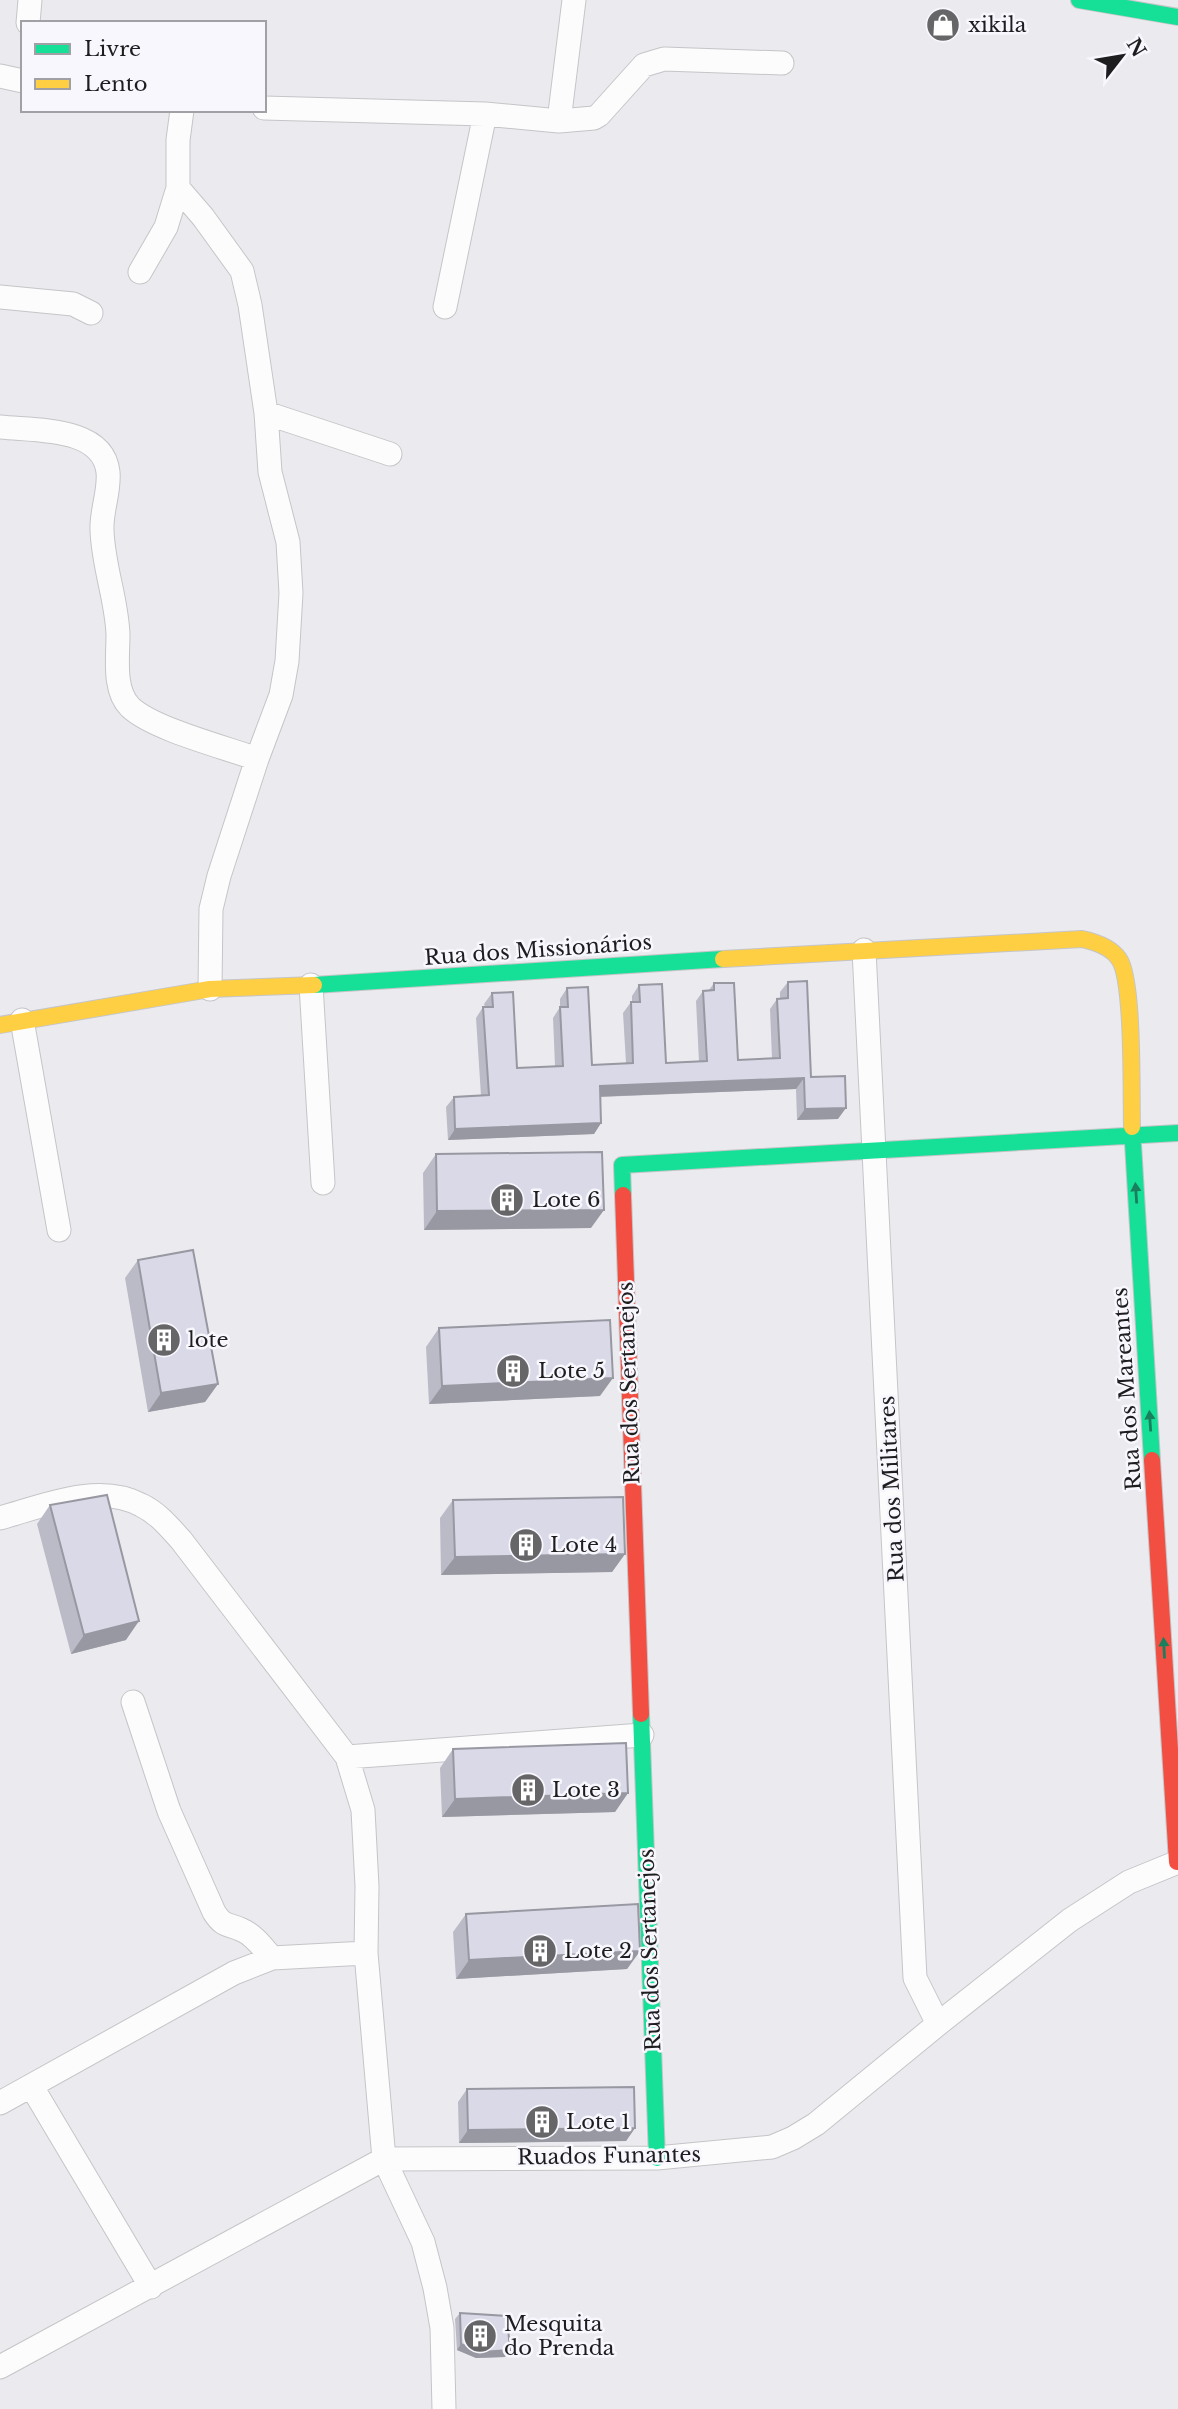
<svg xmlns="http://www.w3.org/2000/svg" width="1178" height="2409" viewBox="0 0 1178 2409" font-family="'Libre Baskerville',serif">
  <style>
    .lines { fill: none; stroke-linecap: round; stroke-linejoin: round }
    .street-casing { stroke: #c5c5c8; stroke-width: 25 }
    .fast-casing { stroke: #c5c5c8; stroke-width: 18 }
    .slow-casing { stroke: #c5c5c8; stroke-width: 18 }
    .jam-casing { stroke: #c5c5c8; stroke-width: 18 }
    .street { stroke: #fcfcfd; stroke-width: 23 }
    .fast { stroke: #16e098; stroke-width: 16 }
    .slow { stroke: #ffcf43; stroke-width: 16 }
    .jam { stroke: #f24e42; stroke-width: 16 }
    .wall { fill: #bbbbc7 }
    .shaded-wall { fill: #9898a2 }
    .building { fill: #d9d9e7; stroke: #9898a2; stroke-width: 2 }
    .oneway { fill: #1a7f5c }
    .labels { text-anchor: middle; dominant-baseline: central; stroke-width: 5; stroke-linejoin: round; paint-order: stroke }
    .poi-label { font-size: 21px; fill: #1e1e20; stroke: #f7f7fd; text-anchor: start }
    .street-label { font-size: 21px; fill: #1e1e20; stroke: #f7f7fd }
  </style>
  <rect width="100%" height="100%" fill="#ebebef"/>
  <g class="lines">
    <g class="street-casing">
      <path id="street" d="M 28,23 L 30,0
        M 0,76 L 23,81
        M 264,108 L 485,114 L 559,121 L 574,0
        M 182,110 L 178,140 L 178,188 L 203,217 L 242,271 L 250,305 L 266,413 L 270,472 L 288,542 L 291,593 L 287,661 L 281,695 L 257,759 L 219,876 L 211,909 L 210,989
        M 559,121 L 594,118 L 599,115 L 644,65 L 664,59 L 782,63
        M 140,272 L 166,227 L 178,188
        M 0,297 L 73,304 L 91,313
        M 445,307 L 485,114
        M 266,413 L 390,454
        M 0,427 C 34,431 103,426 108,472 C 110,491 101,511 102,530 C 103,566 117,600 118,635 C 118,657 113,690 130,707 C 153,729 224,747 257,759
        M 864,950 L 915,1978 L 938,2024
        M 311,985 L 323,1183
        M 22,1020 L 59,1230
        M 0,1518 C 43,1506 99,1482 141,1505 C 158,1513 169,1527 181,1540 L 347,1757 L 363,1810 L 367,1886 L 366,1953 L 384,2159 L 423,2242 L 435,2288 L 442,2328 L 444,2409
        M 133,1702 L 169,1811 L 214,1912 C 224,1928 228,1923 242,1930 C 254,1935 264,1949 272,1958
        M 347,1757 L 642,1735
        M 32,2087 L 151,2287
        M 0,2103 L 234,1973 L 272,1958 L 366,1953
        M 0,2367 L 384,2159 L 657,2158 L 772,2147 L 793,2138 L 816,2124 L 938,2024 L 1070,1920 L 1129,1882 L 1178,1862"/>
    </g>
    <g class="fast-casing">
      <path id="fast" d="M 1079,0 L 1178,17
        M 314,985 L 723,959
        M 1132,1127 L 1152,1460
        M 623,1195 L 622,1165 L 1178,1133
        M 641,1714 L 657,2158"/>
    </g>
    <g class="slow-casing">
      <path id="slow" d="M 723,959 L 1082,939 C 1096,942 1111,947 1119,959 C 1134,980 1131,1095 1132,1127
        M 0,1025 L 210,989 L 314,985"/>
    </g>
    <g class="jam-casing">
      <path id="jam" d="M 623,1195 L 641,1714
        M 1152,1460 L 1177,1862"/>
    </g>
    <use href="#street" class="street"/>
    <use href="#fast" class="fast"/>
    <use href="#slow" class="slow"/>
    <use href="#jam" class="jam"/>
  </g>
  <path class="wall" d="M 788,982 L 811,1077 L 838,1119 L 797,1120 L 796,1089 L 600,1097 L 601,1123 L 594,1134 L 448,1140 L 446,1107 L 454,1097 L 481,1096 L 476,1018 L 483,1007 L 485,1007 L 484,1004 L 492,993 L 517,1068 L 555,1066 L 553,1018 L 560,1007 L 560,999 L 567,988 L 592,1065 L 626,1063 L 623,1013 L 631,1002 L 632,1002 L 632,996 L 639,985 L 666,1063 L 699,1062 L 696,1001 L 703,991 L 709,990 L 714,983 L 738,1060 L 772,1059 L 770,1009 L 777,999 L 780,999 L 780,992 Z
    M 436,1154 L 591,1228 L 424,1230 L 423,1173 Z
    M 138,1260 L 218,1384 L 205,1402 L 148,1412 L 125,1278 Z
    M 439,1328 L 600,1396 L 429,1404 L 426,1347 Z
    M 453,1500 L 625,1554 L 612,1572 L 441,1575 L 440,1518 Z
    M 50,1505 L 126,1640 L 71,1654 L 37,1524 Z
    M 453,1749 L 628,1793 L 615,1812 L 442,1817 L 440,1768 Z
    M 466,1914 L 640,1951 L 627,1969 L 456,1979 L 453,1932 Z
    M 467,2089 L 635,2128 L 626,2141 L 459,2143 L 458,2102 Z
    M 460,2313 L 505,2357 L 476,2358 L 457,2350 L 455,2319 Z"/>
  <path class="shaded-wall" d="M 804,1078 L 796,1089 L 592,1097 L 600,1086 Z
    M 846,1108 L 838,1119 L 797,1120 L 805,1109 Z
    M 601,1123 L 594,1134 L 448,1140 L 455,1129 Z
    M 604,1210 L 591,1228 L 424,1230 L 437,1211 Z
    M 613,1378 L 600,1396 L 429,1404 L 442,1386 Z
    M 218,1384 L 205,1402 L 148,1412 L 161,1393 Z
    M 625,1554 L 612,1572 L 441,1575 L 455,1557 Z
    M 139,1621 L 126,1640 L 71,1654 L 84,1635 Z
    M 628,1793 L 615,1812 L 442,1817 L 455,1799 Z
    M 640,1951 L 627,1969 L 456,1979 L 469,1960 Z
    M 635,2128 L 626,2141 L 459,2143 L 468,2130 Z
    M 461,2344 L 510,2350 L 505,2357 L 476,2358 L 457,2350 Z"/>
  <path class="building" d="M 807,981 L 811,1077 L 845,1076 L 846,1108 L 805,1109 L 804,1078 L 600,1086 L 601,1123 L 455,1129 L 454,1097 L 489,1095 L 483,1007 L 493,1007 L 492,993 L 513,992 L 517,1068 L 563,1066 L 560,1007 L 568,1007 L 567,988 L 588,987 L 592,1065 L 633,1063 L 631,1002 L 640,1002 L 639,985 L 662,984 L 666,1063 L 707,1061 L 703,991 L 714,990 L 714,983 L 734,983 L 738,1060 L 780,1058 L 777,999 L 788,998 L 788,982 Z
    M 602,1152 L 604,1210 L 437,1211 L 436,1154 Z
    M 193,1250 L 218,1384 L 161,1393 L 138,1260 Z
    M 610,1320 L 613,1378 L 442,1386 L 439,1328 Z
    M 107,1495 L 139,1621 L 84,1635 L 50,1505 Z
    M 623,1497 L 625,1554 L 455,1557 L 453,1500 Z
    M 626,1743 L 628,1793 L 455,1799 L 453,1749 Z
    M 638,1904 L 640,1951 L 469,1960 L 466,1914 Z
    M 634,2087 L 635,2128 L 468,2130 L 467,2089 Z
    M 460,2313 L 507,2316 L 510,2350 L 481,2352 L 461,2344 Z"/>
  <defs><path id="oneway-solid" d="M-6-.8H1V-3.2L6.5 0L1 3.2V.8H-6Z" transform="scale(1.75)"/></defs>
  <g class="oneway">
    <use href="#oneway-solid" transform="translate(1136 1193) rotate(-94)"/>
    <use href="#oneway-solid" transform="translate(1150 1421) rotate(-94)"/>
    <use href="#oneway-solid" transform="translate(1164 1648) rotate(-93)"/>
  </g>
  <defs>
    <g id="shop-disc" transform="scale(1.75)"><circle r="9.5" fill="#666668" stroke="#f7f7fd"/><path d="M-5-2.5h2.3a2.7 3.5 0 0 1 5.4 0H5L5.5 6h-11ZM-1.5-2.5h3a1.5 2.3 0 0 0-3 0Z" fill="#fff"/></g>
    <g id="building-disc" transform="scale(1.75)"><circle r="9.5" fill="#666668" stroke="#f7f7fd"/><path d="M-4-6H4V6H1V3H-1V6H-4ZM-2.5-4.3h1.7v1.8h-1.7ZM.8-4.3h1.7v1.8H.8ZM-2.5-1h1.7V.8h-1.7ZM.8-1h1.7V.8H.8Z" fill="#fff"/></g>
  </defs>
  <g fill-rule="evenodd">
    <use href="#shop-disc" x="943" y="25"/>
    <use href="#building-disc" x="507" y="1200"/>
    <use href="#building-disc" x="164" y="1340"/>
    <use href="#building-disc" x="513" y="1371"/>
    <use href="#building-disc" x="526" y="1545"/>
    <use href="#building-disc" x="528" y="1790"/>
    <use href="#building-disc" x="540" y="1951"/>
    <use href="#building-disc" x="542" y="2122"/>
    <use href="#building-disc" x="480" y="2336"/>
  </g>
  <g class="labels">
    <g class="poi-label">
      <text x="968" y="25">xikila</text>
      <text x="532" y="1200">Lote 6</text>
      <text x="188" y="1340">lote</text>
      <text x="538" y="1371">Lote 5</text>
      <text x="550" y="1545">Lote 4</text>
      <text x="552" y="1790">Lote 3</text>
      <text x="564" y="1951">Lote 2</text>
      <text x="566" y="2122">Lote 1</text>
      <text x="504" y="2324">Mesquita<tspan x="504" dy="24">do Prenda</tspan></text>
    </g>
    <g class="street-label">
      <text transform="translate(538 950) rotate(-4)">Rua dos Missionários</text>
      <text transform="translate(629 1383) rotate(-92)">Rua dos Sertanejos</text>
      <text transform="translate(1127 1389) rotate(-94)">Rua dos Mareantes</text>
      <text transform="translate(892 1489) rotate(-93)">Rua dos Militares</text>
      <text transform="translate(650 1950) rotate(-92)">Rua dos Sertanejos</text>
      <text transform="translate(609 2156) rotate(-1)">Ruados Funantes</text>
    </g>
  </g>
  <rect x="21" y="21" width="245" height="91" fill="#f7f7fd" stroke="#a0a0a5" stroke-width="2"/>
  <rect x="35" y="44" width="35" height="10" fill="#16e098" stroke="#a0a0a5" stroke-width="2"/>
  <text x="84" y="56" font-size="21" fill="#1e1e20">Livre</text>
  <rect x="35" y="79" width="35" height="10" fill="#ffcf43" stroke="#a0a0a5" stroke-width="2"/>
  <text x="84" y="91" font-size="21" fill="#1e1e20">Lento</text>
  <g transform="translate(1122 56) rotate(59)" stroke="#f7f7fd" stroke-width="5" paint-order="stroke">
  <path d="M0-5L12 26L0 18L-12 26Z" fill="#1e1e20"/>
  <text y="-10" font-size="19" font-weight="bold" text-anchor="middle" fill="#1e1e20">N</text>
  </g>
</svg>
